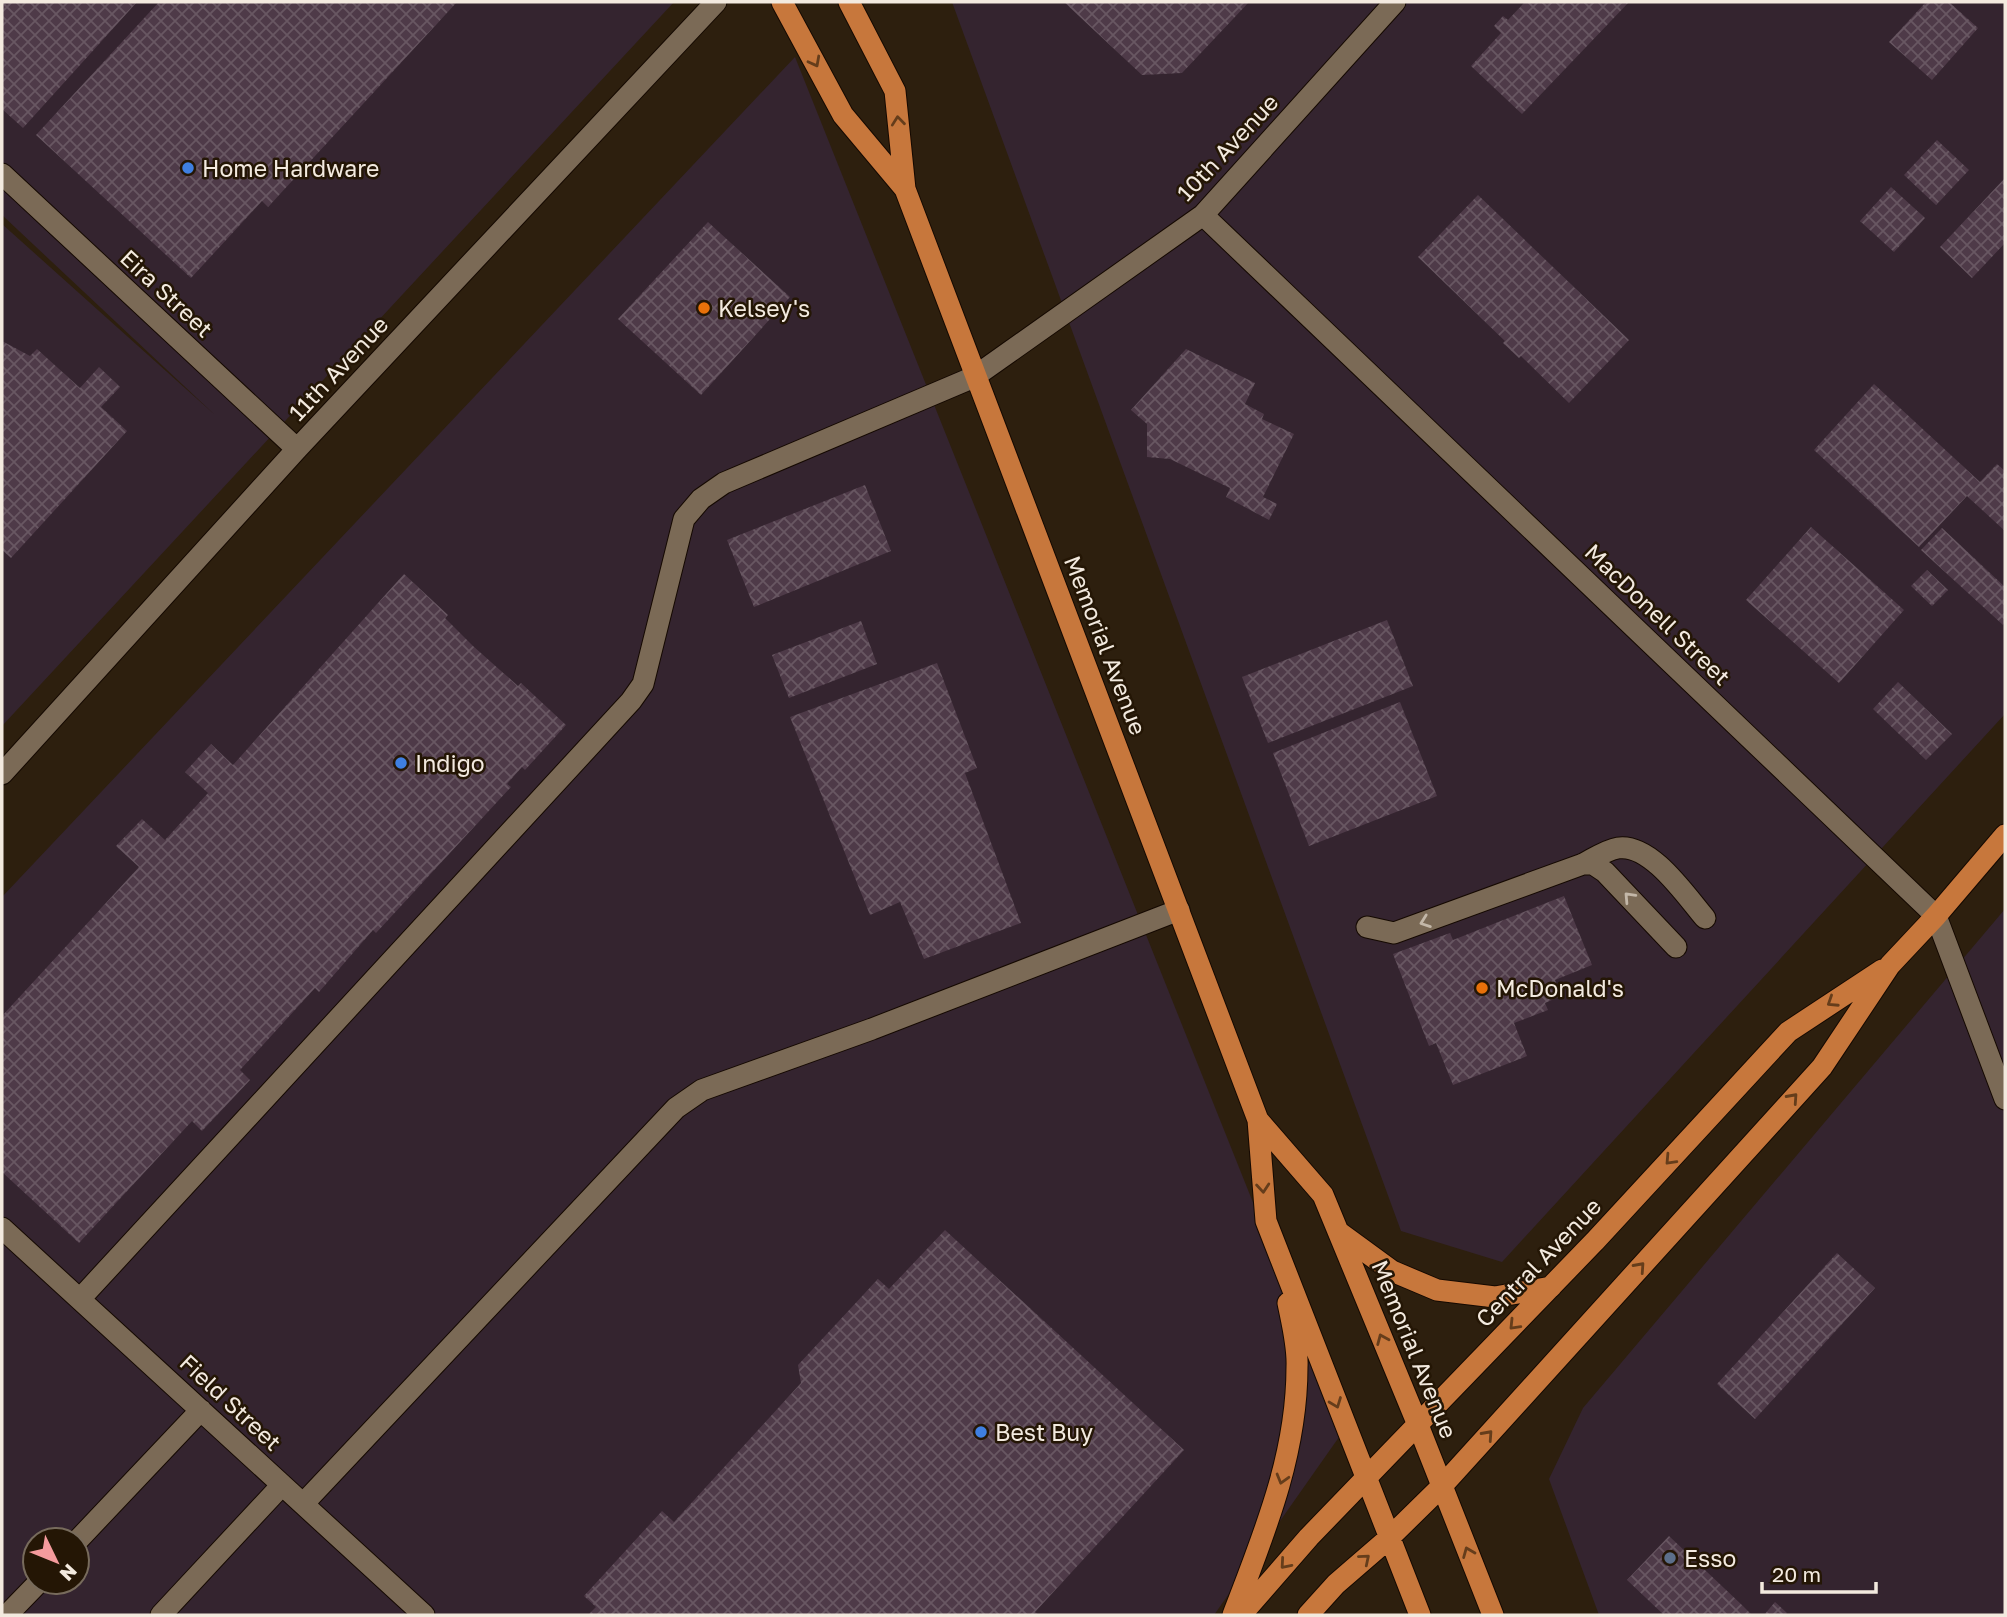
<svg xmlns="http://www.w3.org/2000/svg" width="2007" height="1617" viewBox="0 0 2007 1617" font-family="'Golos Text',sans-serif">
  <style>
    .commercial { fill: #34242f; fill-rule: evenodd }
    .building { fill: url(#building-cross-hatch) }
    .lines { fill: none; stroke-linecap: round; stroke-linejoin: round }
    .minor-casing { stroke: #150900; stroke-width: 23 }
    .major-casing { stroke: #150900; stroke-width: 23 }
    .minor { stroke: #7b6a56; stroke-width: 21 }
    .major { stroke: #c7773c; stroke-width: 21 }
    .oneway { stroke: #653d1b }
    .oneway2 { stroke: #c3b7a8 }
    .shop-dot { fill: #3f7fe0; stroke: #241605; stroke-width: 2.5 }
    .food-dot { fill: #e8710a; stroke: #241605; stroke-width: 2.5 }
    .service-dot { fill: #5c6f8a; stroke: #241605; stroke-width: 2.5 }
    .labels { text-anchor: middle; dominant-baseline: central; stroke-width: 5; stroke-linejoin: round; paint-order: stroke }
    .street-label { font-size: 23px; fill: #f3eadf; stroke: #241605 }
    .poi-label { font-size: 23px; fill: #f3eadf; stroke: #241605; text-anchor: start }
  </style>
  <defs>
    <pattern id="building-cross-hatch" width="8" height="8" patternUnits="userSpaceOnUse" patternTransform="scale(1.75)"><rect width="8" height="8" fill="#4e3a48"/><path d="M0 0l8 8M0 8l8-8" fill="none" stroke="#685762"/></pattern>
  </defs>
  <rect width="100%" height="100%" fill="#2d1f0e"/>
  <path class="commercial" d="M 2,2 L 674,2 L 2,726 L 2,224 L 215,415 L 2,215 Z
    M 952,2 L 2005,2 L 2005,714 L 1502,1262 L 1401,1231 Z
    M 795,57 L 1344,1430 L 1214,1615 L 2,1615 L 2,897 ZM 35,1540 L 77,1540 L 77,1582 L 35,1582 Z
    M 2005,909 L 2005,1615 L 1599,1615 L 1549,1479 L 1583,1408 Z"/>
  <path class="building" d="M 2,2 L 137,2 L 23,128 L 2,109 Z
    M 159,2 L 457,2 L 268,207 L 262,201 L 191,278 L 36,135 Z
    M 1064,2 L 1249,2 L 1182,73 L 1142,75 Z
    M 1525,2 L 1629,2 L 1522,114 L 1471,66 L 1501,33 L 1494,26 L 1503,16 L 1508,20 Z
    M 1926,2 L 1949,2 L 1978,28 L 1932,80 L 1889,42 Z
    M 1937,140 L 1969,170 L 1936,205 L 1904,175 Z
    M 2005,178 L 2005,243 L 1972,278 L 1940,247 Z
    M 1891,187 L 1925,218 L 1894,252 L 1860,221 Z
    M 1478,195 L 1629,340 L 1569,403 L 1521,356 L 1519,358 L 1503,343 L 1505,341 L 1418,257 Z
    M 708,222 L 790,297 L 701,395 L 618,319 Z
    M 2,341 L 30,356 L 37,349 L 80,388 L 99,367 L 120,387 L 101,407 L 127,431 L 11,558 L 2,550 Z
    M 1186,349 L 1255,383 L 1245,404 L 1264,414 L 1262,419 L 1294,434 L 1263,497 L 1277,504 L 1269,520 L 1226,497 L 1230,488 L 1170,459 L 1147,457 L 1147,424 L 1131,410 Z
    M 1874,384 L 1980,482 L 1997,464 L 2005,471 L 2005,531 L 1967,496 L 1919,547 L 1814,450 Z
    M 865,485 L 891,551 L 754,607 L 727,540 Z
    M 1811,527 L 1904,610 L 1839,683 L 1746,600 Z
    M 1942,528 L 2005,587 L 2005,622 L 2003,625 L 1921,550 Z
    M 1927,570 L 1948,590 L 1932,606 L 1911,586 Z
    M 404,574 L 448,615 L 445,618 L 473,646 L 518,686 L 521,683 L 566,725 L 525,770 L 522,767 L 507,784 L 511,787 L 376,933 L 373,930 L 319,992 L 315,988 L 240,1070 L 250,1080 L 202,1131 L 192,1121 L 79,1243 L 2,1172 L 2,1016 L 139,867 L 116,846 L 142,819 L 165,840 L 208,793 L 185,772 L 211,744 L 233,765 Z
    M 1387,620 L 1413,686 L 1268,743 L 1242,677 Z
    M 861,621 L 877,664 L 789,698 L 772,655 Z
    M 937,663 L 977,768 L 965,773 L 1021,923 L 924,959 L 900,902 L 870,915 L 790,717 Z
    M 1898,682 L 1952,734 L 1926,760 L 1873,709 Z
    M 1400,702 L 1437,796 L 1309,846 L 1273,753 Z
    M 1564,896 L 1592,965 L 1555,980 L 1561,996 L 1545,1003 L 1548,1010 L 1514,1023 L 1527,1056 L 1453,1085 L 1436,1043 L 1429,1046 L 1393,954 L 1450,933 L 1453,940 Z
    M 945,1230 L 1184,1450 L 1035,1612 L 1039,1615 L 588,1615 L 596,1607 L 584,1596 L 662,1511 L 674,1522 L 801,1383 L 798,1365 L 878,1279 L 889,1289 Z
    M 1837,1253 L 1875,1288 L 1755,1419 L 1717,1384 Z
    M 1669,1536 L 1743,1606 L 1752,1615 L 1664,1615 L 1627,1580 Z
    M 1775,1602 L 1787,1613 L 1785,1615 L 1764,1615 Z"/>
  <g class="lines">
    <g class="minor-casing">
      <path id="minor" d="M 2,174 L 297,449
        M 1203,215 L 1936,916 L 2005,1099
        M 2,774 L 297,449 L 716,2
        M 1583,864 C 1593,859 1606,850 1618,848 C 1651,843 1686,896 1705,918
        M 1367,927 L 1394,933 L 1583,864 L 1593,864 L 1605,872 L 1676,947
        M 2,1228 L 424,1615
        M 80,1299 L 631,701 L 643,684 L 684,519 L 701,499 L 724,483 L 974,377 L 1203,215 L 1395,2
        M 303,1504 L 676,1108 L 702,1090 L 872,1029 L 1179,910
        M 77,1541 L 201,1410
        M 7,1615 L 39,1582
        M 161,1615 L 282,1485"/>
    </g>
    <g class="major-casing">
      <path id="major" d="M 782,2 L 843,115 L 905,189
        M 849,2 L 895,91 L 905,189 L 1258,1120 L 1266,1221 L 1420,1615
        M 1258,1120 L 1323,1195 L 1418,1425 L 1493,1615
        M 1340,1233 L 1392,1271 L 1437,1290 L 1495,1297 L 1551,1287
        M 1233,1615 C 1264,1534 1297,1455 1297,1367 C 1298,1346 1292,1323 1288,1303
        M 1241,1615 L 1309,1537 L 1594,1242 L 1788,1032 L 1882,970
        M 1308,1615 L 1336,1584 L 1388,1539 L 1442,1486 L 1822,1067 L 1890,965 L 1936,916 L 2005,835"/>
    </g>
    <use href="#minor" class="minor"/>
    <use href="#major" class="major"/>
  </g>
  <defs><path id="oneway-chevron" d="M-2-3.5L2.5 0L-2 3.5" fill="none" stroke-width="1.6" stroke-linecap="round" stroke-linejoin="round" transform="scale(1.75)"/></defs>
  <g class="oneway">
    <use href="#oneway-chevron" transform="translate(815 62) rotate(62)"/>
    <use href="#oneway-chevron" transform="translate(898 121) rotate(-96)"/>
    <use href="#oneway-chevron" transform="translate(1832 1002) rotate(147)"/>
    <use href="#oneway-chevron" transform="translate(1793 1098) rotate(-48)"/>
    <use href="#oneway-chevron" transform="translate(1670 1160) rotate(133)"/>
    <use href="#oneway-chevron" transform="translate(1263 1188) rotate(85)"/>
    <use href="#oneway-chevron" transform="translate(1640 1267) rotate(-48)"/>
    <use href="#oneway-chevron" transform="translate(1514 1325) rotate(134)"/>
    <use href="#oneway-chevron" transform="translate(1382 1339) rotate(-113)"/>
    <use href="#oneway-chevron" transform="translate(1336 1403) rotate(69)"/>
    <use href="#oneway-chevron" transform="translate(1488 1435) rotate(-48)"/>
    <use href="#oneway-chevron" transform="translate(1282 1479) rotate(106)"/>
    <use href="#oneway-chevron" transform="translate(1468 1552) rotate(-112)"/>
    <use href="#oneway-chevron" transform="translate(1365 1559) rotate(-40)"/>
    <use href="#oneway-chevron" transform="translate(1285 1564) rotate(131)"/>
  </g>
  <g class="oneway2">
    <use href="#oneway-chevron" transform="translate(1629 897) rotate(-133)"/>
    <use href="#oneway-chevron" transform="translate(1425 922) rotate(160)"/>
  </g>
  <g class="shop-dot">
    <circle cx="188" cy="168" r="7"/>
    <circle cx="401" cy="763" r="7"/>
    <circle cx="981" cy="1432" r="7"/>
  </g>
  <g class="food-dot">
    <circle cx="704" cy="308" r="7"/>
    <circle cx="1482" cy="988" r="7"/>
  </g>
  <circle class="service-dot" cx="1670" cy="1558" r="7"/>
  <g class="labels">
    <g class="street-label">
      <text transform="translate(1227 147) rotate(-47)">10th Avenue</text>
      <text transform="translate(167 293) rotate(43)">Eira Street</text>
      <text transform="translate(338 368) rotate(-47)">11th Avenue</text>
      <text transform="translate(1658 614) rotate(44)">MacDonell Street</text>
      <text transform="translate(1106 645) rotate(69)">Memorial Avenue</text>
      <text transform="translate(1538 1262) rotate(-46)">Central Avenue</text>
      <text transform="translate(1415 1349) rotate(68)">Memorial Avenue</text>
      <text transform="translate(231 1402) rotate(43)">Field Street</text>
    </g>
    <g class="poi-label">
      <text x="202" y="168">Home Hardware</text>
      <text x="718" y="308">Kelsey's</text>
      <text x="415" y="763">Indigo</text>
      <text x="1496" y="988">McDonald's</text>
      <text x="995" y="1432">Best Buy</text>
      <text x="1684" y="1558">Esso</text>
    </g>
  </g>
  <rect width="2007" height="1617" fill="none" stroke="#f3eadf" stroke-width="7"/>
  <g transform="translate(56 1561) rotate(133)"><circle r="33" fill="#241605" stroke="#776b5c" stroke-width="2"/>
  <path d="M0-5L12 26L0 18L-12 26Z" fill="#f59b9d"/>
  <text y="-10" font-size="19" font-weight="bold" text-anchor="middle" fill="#f3eadf">N</text>
  </g>
  <path d="M1762 1582v10h114v-10" fill="none" stroke="#f3eadf" stroke-width="3.5"/>
  <text x="1772" y="1582" font-size="21" fill="#f3eadf" stroke="#241605" stroke-width="5" paint-order="stroke">20 m</text>
</svg>
